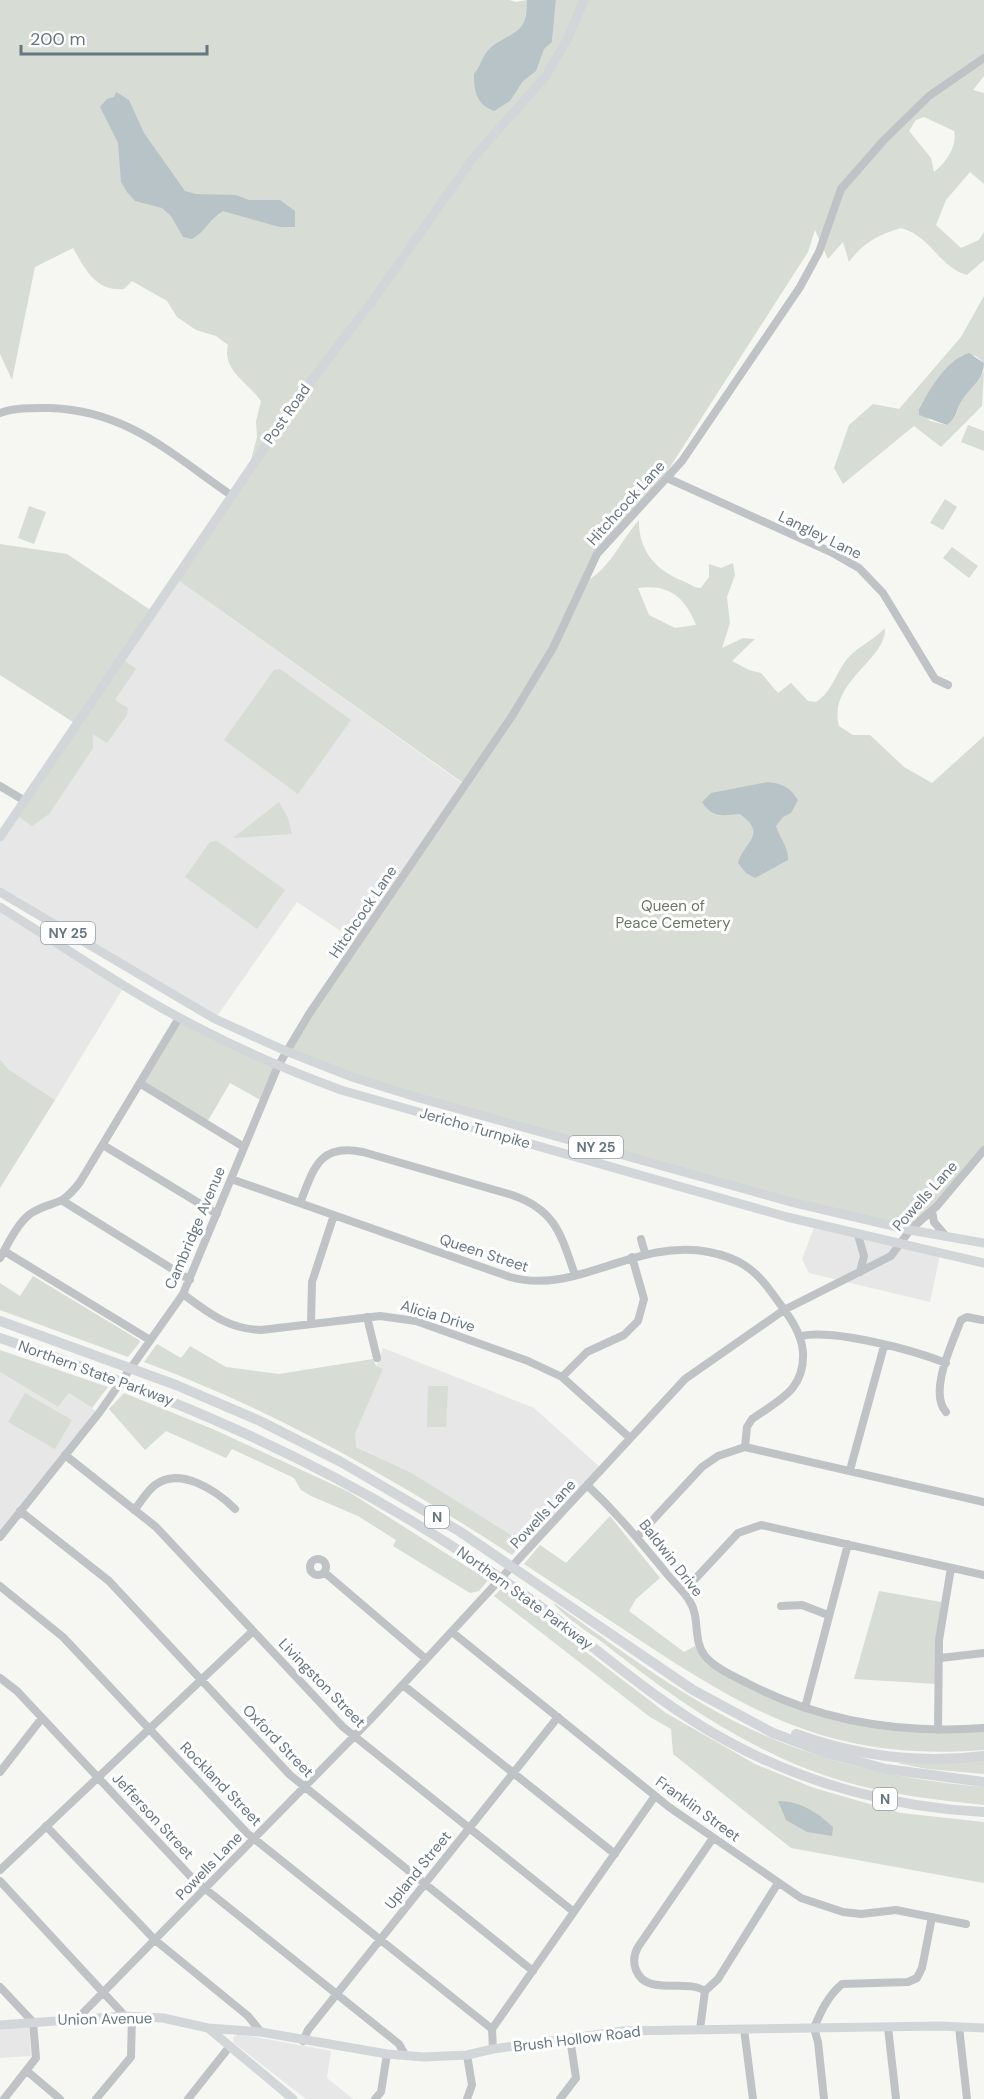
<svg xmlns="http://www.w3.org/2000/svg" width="984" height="2099" viewBox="0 0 984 2099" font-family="'DM Sans',sans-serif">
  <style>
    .built { fill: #e6e7e6 }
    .green { fill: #d7dcd4; fill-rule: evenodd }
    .water { fill: #b8c3c7 }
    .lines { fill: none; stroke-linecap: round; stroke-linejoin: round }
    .minor { stroke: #bfc3c6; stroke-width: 8 }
    .major { stroke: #d2d6d9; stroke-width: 9 }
    .highway { stroke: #d2d6d9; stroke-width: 10 }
    .labels { text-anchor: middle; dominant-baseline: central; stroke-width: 6; stroke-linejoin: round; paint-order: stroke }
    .shield { fill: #fff; stroke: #95a0a7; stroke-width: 1.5 }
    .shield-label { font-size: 14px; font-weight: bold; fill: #677781 }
    .street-label { font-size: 15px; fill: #677781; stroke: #fff }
    .park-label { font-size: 15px; fill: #6a7965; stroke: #fff }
  </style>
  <rect width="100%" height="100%" fill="#f6f6f3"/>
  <path class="built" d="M 175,578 L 466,786 L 359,943 L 297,902 L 215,1019 L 0,892 L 0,837 Z
    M 0,907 L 125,985 L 55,1100 L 8,1069 L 0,1059 Z
    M 815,1225 L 940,1255 L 930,1302 L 809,1273 L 802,1259 Z
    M 383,1348 L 534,1408 L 602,1469 L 529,1548 L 410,1472 L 351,1444 L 382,1370 L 376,1366 Z
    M 0,1372 L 58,1407 L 69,1393 L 99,1413 L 0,1537 Z
    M 29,2025 L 31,2056 L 0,2058 L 0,2028 Z
    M 239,2034 L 331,2051 L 327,2078 L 353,2099 L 306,2099 L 234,2043 L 233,2037 Z"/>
  <path class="green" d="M 0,0 L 509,0 L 516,2 L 527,0 L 525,21 L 552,42 L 556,0 L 984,0 L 984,76 L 973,90 L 984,93 L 984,184 L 970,172 L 946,200 L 936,225 L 961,248 L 979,240 L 984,232 L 984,260 L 967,275 C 940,268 930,235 901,228 C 878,235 864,242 849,262 L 843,242 L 828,259 L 815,230 L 808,252 L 670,467 L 613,536 L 584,582 C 609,571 621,540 639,520 C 638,550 656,571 683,581 C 689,583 693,588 701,588 L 709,577 L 709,564 L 721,568 L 733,563 L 735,575 L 727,597 L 730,623 L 722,648 L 743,638 L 755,639 L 732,661 L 749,670 L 761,673 L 778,693 L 791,683 L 808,701 L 816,702 C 832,692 836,673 847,659 C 858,646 874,640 885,628 C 887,660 827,682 839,726 L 853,735 L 870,735 L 904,767 L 932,783 L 984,736 L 984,1150 L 910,1230 L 419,1098 L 286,1051 L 466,785 L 175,578 L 248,471 L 257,437 L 256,421 L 261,401 C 248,382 222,371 228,345 L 216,336 L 196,330 L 177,317 L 167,301 L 132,281 L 124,289 C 96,292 85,269 73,248 L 35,267 L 12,380 L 0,354 ZM 924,117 L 954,131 C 958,146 945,164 934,172 L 931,158 L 909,131 L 916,120 ZM 638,588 C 669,584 685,597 696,625 L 675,628 L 649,615 Z
    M 984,296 L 984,363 L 976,356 L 962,355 L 940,376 L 919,408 L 930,421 L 947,425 C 957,419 956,411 961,401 C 967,390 978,382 984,371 L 982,406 L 941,447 L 914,426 L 843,484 L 834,468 L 849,425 L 873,404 L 899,409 L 961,337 Z
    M 968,425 L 984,431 L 984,451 L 961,442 Z
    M 945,499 L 957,507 L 943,530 L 930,523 Z
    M 29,506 L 46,512 L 34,544 L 18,538 Z
    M 0,544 L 67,554 L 152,611 L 121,658 L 136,669 L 115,700 L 128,708 L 127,715 L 107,743 L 93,734 L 93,748 L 49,814 L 32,826 L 15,814 L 76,724 L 0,675 Z
    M 952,547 L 978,566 L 969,578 L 943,558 Z
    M 280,669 L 351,720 L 298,794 L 224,740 L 274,670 Z
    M 279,802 L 288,818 L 292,834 L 233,838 Z
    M 217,841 L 285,890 L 257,929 L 185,877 L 210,842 Z
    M 179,1018 L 278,1066 L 264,1102 L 230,1083 L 206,1124 L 141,1084 Z
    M 0,1059 L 8,1069 L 55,1100 L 0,1188 Z
    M 33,1276 L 139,1340 L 140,1342 L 128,1357 L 0,1310 L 0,1283 L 20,1296 Z
    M 157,1344 L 181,1358 L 190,1346 L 226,1367 L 279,1374 L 373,1359 L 376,1366 L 383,1369 L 355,1434 L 356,1447 L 410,1472 L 519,1540 L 525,1535 L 525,1540 L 512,1555 C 396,1480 274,1410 144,1362 Z
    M 0,1350 L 108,1387 L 92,1408 L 69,1393 L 58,1407 L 0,1372 Z
    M 428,1386 L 448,1386 L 446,1427 L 427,1427 Z
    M 25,1393 L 72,1420 L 55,1449 L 8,1422 Z
    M 124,1393 L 215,1430 L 349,1492 L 488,1580 L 479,1591 L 470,1593 L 393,1546 L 396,1540 L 358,1516 L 311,1496 L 301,1490 L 294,1478 L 232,1449 L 226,1458 L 166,1431 L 145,1450 L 109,1409 Z
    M 610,1516 L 660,1578 L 636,1599 L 629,1611 L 684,1652 L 695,1646 C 704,1665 722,1673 740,1683 C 816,1726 898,1736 984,1731 L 984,1750 C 830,1762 746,1711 623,1629 C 590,1607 557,1586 524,1564 L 540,1545 L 566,1563 Z
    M 502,1588 L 666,1713 L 755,1764 L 814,1788 L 901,1813 L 984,1822 L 984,1883 L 791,1848 L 673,1754 L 671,1729 L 650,1717 L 494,1596 Z
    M 879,1591 L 941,1602 L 936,1684 L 854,1679 Z
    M 554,1603 C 615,1646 675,1692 742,1725 C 818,1762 900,1780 984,1787 L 984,1805 C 938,1800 894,1795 849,1783 C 756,1757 677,1701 602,1642 C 592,1635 555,1610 554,1603 Z
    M 984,1761 L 984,1774 L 927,1769 L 897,1763 Z"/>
  <path class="water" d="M 527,0 L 556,0 L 552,42 L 544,49 L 536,71 L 523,81 L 510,101 L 494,111 C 476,104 474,91 474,74 C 480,67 481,60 486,53 C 495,39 521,36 525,19 C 527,13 526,6 527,0 Z
    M 116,92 L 129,100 L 144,133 L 185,191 L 196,194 L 236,195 L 249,200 L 280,200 L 295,211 L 295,227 L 279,227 L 223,211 C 209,219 206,231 192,239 L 183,237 L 171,216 L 162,208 L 135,201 L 127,192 L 121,182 L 118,143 L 100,107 L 107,99 L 114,97 Z
    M 969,353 L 984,363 C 984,380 970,387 962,400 C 956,409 957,419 947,425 L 919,415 L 919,409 C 930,389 946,360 969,353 Z
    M 768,782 C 783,784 790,787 798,800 L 791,813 L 783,817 L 776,826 C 779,837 789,848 788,860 L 755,878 L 746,873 L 738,863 C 743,842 769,835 740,814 C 722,815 713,819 702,802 L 711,793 Z
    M 778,1801 C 800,1801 817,1812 833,1827 L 832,1836 L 807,1832 L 786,1820 Z"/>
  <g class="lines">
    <path class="minor" d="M 0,413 C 16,407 34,408 51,408 C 128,411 171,454 231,495
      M 667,478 L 831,552 L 859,568 L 883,593 L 935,679 L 948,685
      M 0,786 L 25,801
      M 141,1084 L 244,1147
      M 103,1145 L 217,1214
      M 231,1179 L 510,1277 C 577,1296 634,1238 709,1252 C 739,1258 755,1269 772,1293 C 785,1311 801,1329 803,1352 C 805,1390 779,1400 752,1419 L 747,1427 L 745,1447
      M 63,1201 L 190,1280
      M 300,1203 C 314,1168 319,1143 363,1152 L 512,1195 C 556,1210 561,1235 575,1275
      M 932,1211 L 934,1222 L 945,1235
      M 858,1235 L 864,1256 L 860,1272
      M 641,1239 L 645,1253
      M 4,1251 L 150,1340
      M 0,1258 C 8,1244 17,1224 30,1214 C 52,1199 59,1210 80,1182 L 179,1018
      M 183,1294 C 209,1313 228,1329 261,1330 L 380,1316 L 416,1321 L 528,1361 L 562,1377 L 630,1438
      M 367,1317 L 377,1358
      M 311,1323 L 312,1282 L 334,1215
      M 801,1336 C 835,1329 913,1350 946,1363
      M 562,1377 L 587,1352 L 624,1335 L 638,1321 L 644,1299 L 632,1257
      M 946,1412 C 928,1392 953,1342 961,1320 L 967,1317 L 982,1320
      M 745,1447 L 984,1502
      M 65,1455 L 156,1527 L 343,1727 L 574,1912
      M 850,1470 L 884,1346
      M 587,1485 C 617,1513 637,1538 663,1569 C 671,1580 682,1589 689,1600 C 701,1618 692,1640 705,1656 C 715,1668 733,1676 747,1683 C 821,1722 901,1734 984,1728
      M 134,1510 C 141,1502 147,1491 155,1485 C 180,1466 217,1491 235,1509
      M 20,1511 L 109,1581 L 290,1775 L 533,1971
      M 0,1537 L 99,1413 L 183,1294 L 278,1066 L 309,1014 L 512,716 L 553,648 L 597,554 L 682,461 L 800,287 L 819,252 L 841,189 L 884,140 L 929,96 L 984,58
      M 637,1537 L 702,1467 L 718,1456 L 745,1447
      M310 1567a8 8 0 1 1 16 0a8 8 0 1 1-16 0Z
      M 324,1572 L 426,1659
      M 0,1586 L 63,1637 L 247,1833 L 492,2029
      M 683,1592 L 738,1533 L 761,1525 L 984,1575
      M 781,1606 L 802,1605 L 828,1615
      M 452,1632 L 669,1807 L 801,1898 L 843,1912 L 861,1914 L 896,1910 L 966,1924
      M 940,1658 L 984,1653
      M 0,1678 L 17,1691 L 193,1879 L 399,2044 L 405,2055
      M 403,1685 L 615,1854
      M 805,1708 L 848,1544
      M 938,1730 L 939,1640 L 951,1568
      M 0,1772 L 42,1718
      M 46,1826 L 155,1940 L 248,2016 L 261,2032
      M 0,1870 L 253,1631
      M 0,1881 L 125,2016
      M 0,1987 L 33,2022 L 36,2058 L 4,2099
      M 705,1991 C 686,1978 646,1997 636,1970 C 633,1962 634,1954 638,1947 L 713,1838
      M 78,2018 L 371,1719 L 685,1379 L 784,1310 L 891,1256 L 910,1230 L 937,1206 L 984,1150
      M 888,2027 L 896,2099
      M 959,2027 L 967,2099
      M 700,2029 L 705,1991 L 718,1979 L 778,1883
      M 744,2029 L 753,2099
      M 303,2041 L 308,2030 L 558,1717
      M 493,2049 L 492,2029 L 655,1796
      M 467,2055 L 472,2085 L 467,2099
      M 27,2071 L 60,2099
      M 96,2099 L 131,2057 L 132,2016
      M 188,2099 L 230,2046
      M 375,2099 L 381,2092 L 387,2054
      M 560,2099 L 576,2078 L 570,2038
      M 824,2099 L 818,2042 L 814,2028 C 821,2011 828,1996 842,1984 L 908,1982 L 917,1978 L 922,1968 L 932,1917"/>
    <path class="major" d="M 0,837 L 297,400 L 376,296 L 473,158 L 545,77 L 567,40 L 584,0
      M 0,892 L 215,1019 L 286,1051 L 352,1077 L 419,1098 L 791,1202 L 910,1230 L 984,1243
      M 0,907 C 66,948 130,993 199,1028 C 245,1052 292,1072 341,1090 L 787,1217 L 984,1263
      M 0,2025 L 125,2016 L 163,2018 L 208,2028 L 261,2032 L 387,2054 L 424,2057 L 467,2055 L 493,2049 L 623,2031 L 940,2026 L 984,2028
      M 208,2028 L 293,2099"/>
    <path class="highway" d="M 0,1321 L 176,1385 L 260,1421 L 341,1462 L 459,1531 L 693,1690 L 773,1733 L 826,1753 L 886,1769 L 984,1782
      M 0,1338 C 143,1387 281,1442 410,1520 C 456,1548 501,1577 544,1609 C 604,1655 662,1706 729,1742 C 806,1784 896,1808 984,1812
      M 796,1734 C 857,1756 920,1764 984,1756"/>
  </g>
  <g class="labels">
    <g class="shield">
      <rect x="41" y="922" width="54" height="22" rx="4.5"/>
      <rect x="569" y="1136" width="54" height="22" rx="4.5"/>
      <rect x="425" y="1506" width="24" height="22" rx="4.5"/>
      <rect x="873" y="1788" width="24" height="22" rx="4.5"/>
    </g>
    <g class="shield-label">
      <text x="68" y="933">NY 25</text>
      <text x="596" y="1147">NY 25</text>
      <text x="437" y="1517">N</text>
      <text x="885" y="1799">N</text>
    </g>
    <g class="street-label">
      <text transform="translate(287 414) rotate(-55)">Post Road</text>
      <text transform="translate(626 503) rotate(-48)">Hitchcock Lane</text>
      <text transform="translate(820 535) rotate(26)">Langley Lane</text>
      <text transform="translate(363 912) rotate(-56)">Hitchcock Lane</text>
      <text transform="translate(475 1128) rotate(16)">Jericho Turnpike</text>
      <text transform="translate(925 1196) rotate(-48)">Powells Lane</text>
      <text transform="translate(195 1228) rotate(-67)">Cambridge Avenue</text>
      <text transform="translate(484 1253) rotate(18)">Queen Street</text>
      <text transform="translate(438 1316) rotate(17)">Alicia Drive</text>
      <text transform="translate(96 1373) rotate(20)">Northern State Parkway</text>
      <text transform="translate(543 1514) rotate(-47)">Powells Lane</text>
      <text transform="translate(671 1558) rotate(52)">Baldwin Drive</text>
      <text transform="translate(525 1598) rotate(36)">Northern State Parkway</text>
      <text transform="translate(322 1683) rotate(46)">Livingston Street</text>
      <text transform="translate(278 1741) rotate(46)">Oxford Street</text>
      <text transform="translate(221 1784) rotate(46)">Rockland Street</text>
      <text transform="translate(698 1809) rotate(36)">Franklin Street</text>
      <text transform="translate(153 1816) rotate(47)">Jefferson Street</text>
      <text transform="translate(209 1866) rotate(-46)">Powells Lane</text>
      <text transform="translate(418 1870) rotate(-51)">Upland Street</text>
      <text transform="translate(105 2019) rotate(-1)">Union Avenue</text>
      <text transform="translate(577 2039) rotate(-7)">Brush Hollow Road</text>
    </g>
    <g class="park-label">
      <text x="673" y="906">Queen of<tspan x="673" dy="17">Peace Cemetery</tspan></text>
    </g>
  </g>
  <path d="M21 45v9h186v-9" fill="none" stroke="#677781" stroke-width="3"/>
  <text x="30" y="45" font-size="18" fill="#677781" stroke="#ffffff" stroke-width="4.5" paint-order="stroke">200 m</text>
</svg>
